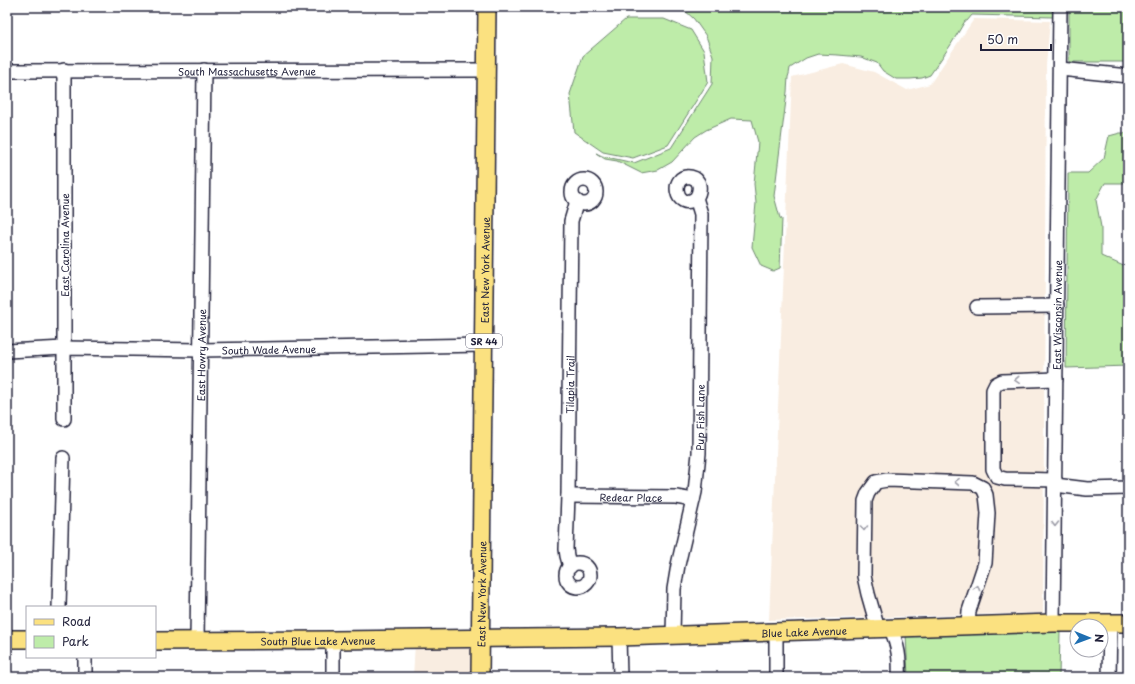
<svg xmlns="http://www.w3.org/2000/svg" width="1135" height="684" viewBox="0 0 1135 684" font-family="'Playpen Sans',sans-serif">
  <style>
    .built { fill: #f9ede1 }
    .green { fill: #beeca9; stroke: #708772 }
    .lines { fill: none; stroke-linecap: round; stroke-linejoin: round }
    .minor-casing { stroke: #22223b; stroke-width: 16 }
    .major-casing { stroke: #22223b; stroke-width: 20 }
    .minor { stroke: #fff; stroke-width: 13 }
    .major { stroke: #fbe180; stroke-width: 17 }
    .oneway { stroke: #9c9ca7 }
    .labels { text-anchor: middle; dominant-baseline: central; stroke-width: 3; stroke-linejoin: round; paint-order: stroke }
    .shield { fill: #fff; stroke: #646476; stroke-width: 1 }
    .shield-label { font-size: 9px; font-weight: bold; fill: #22223b }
    .street-label { font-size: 10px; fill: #22223b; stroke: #fff }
  </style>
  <rect width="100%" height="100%" fill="#fff"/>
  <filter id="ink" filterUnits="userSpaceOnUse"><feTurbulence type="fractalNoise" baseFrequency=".025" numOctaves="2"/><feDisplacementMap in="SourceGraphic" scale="8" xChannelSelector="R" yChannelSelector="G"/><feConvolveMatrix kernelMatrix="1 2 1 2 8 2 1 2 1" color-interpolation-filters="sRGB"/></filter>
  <g filter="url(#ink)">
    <path class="built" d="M 974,19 L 1050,21 L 1046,65 L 1043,613 L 769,620 L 792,77 L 843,64 L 874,72 L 907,90 L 930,84 Z
      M 415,643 L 475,643 L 474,677 L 413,677 Z"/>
    <path class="green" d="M 681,7 L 1055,7 L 1053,17 L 972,15 L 967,21 L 965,21 L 950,46 L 930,75 L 922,78 L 910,79 L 896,79 L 883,71 L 877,63 L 861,57 L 838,55 L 818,54 L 806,58 L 790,68 L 789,74 L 788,77 L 787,92 L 774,196 L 780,218 L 782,219 L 780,268 L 773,271 L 761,266 L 752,247 L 756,203 L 754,184 L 758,142 L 752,120 L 731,119 L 706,130 L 695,137 L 672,162 L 658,170 L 641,173 L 617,161 L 605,159 L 596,153 L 602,156 L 634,163 L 671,148 L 712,84 L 713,56 L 706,36 L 694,19 Z
      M 1069,7 L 1128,7 L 1128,62 L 1069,62 Z
      M 626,19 L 664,19 L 691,30 L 704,51 L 708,82 L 668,145 L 633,158 L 603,152 L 574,132 L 570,94 L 583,56 Z
      M 1120,133 L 1128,133 L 1128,183 L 1105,183 L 1096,200 L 1101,227 L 1101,256 L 1128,268 L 1128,366 L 1066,368 L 1068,173 L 1088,173 L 1104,158 L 1109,136 Z
      M 1060,632 L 1059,677 L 908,677 L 906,634 Z"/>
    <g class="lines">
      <g class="minor-casing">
        <g id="minor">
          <path d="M 1060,69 L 1128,76"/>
          <path d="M 64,70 L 64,419"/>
          <path id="s1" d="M 7,71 L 487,70"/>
          <circle cx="584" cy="192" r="12"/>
          <path d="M 977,307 L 1057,306"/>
          <path id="s2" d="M 7,351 L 64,348 L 200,350 L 484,345"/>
          <path d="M 1055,480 L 1005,479 L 997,477 L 993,469 L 993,390 L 996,384 L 1002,381 L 1056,379"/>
          <path d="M 1055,485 L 1087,489 L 1128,488"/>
          <path id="s3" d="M 568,496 L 676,497 L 693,500"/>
          <circle cx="578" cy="575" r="12"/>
          <path id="s4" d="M 570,567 L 567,556 L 566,549 L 568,496 L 571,221 L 577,201"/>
          <path d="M 59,607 L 63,458"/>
          <path id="s5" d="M 1053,623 L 1060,7"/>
          <path d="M 878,629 L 868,594 L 864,576 L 865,501 L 868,493 L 876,482 L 887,480 L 973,483 L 983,488 L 986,495 L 988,513 L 985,563 L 969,611 L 968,626"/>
          <path d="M 891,629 C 898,646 900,658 899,677"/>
          <path d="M 776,632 L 776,677"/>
          <path id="s6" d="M 673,635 L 674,589 L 678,565 L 695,492 L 699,453 L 701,214 L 696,198 C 701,191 701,179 691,177 C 669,173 675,213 696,198"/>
          <path d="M 619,637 L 620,677"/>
          <path id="s7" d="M 197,641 L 204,70"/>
          <path d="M 85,657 L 85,677"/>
          <path d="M 333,677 L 333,640"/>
          <path d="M 1109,677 L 1110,624"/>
        </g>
      </g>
      <g class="major-casing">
        <g id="major">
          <path d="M 7,639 L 27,639"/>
          <path id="s8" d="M 155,641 L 333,640 L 619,637 L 1053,623 L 1128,623"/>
          <path id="s9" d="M 480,677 L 487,7"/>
        </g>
      </g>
      <use href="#minor" class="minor"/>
      <use href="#major" class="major"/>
    </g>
    <defs><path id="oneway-chevron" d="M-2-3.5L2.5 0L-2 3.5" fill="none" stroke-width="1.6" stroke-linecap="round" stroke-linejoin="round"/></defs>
    <g class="oneway">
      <use href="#oneway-chevron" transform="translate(1017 380) rotate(176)"/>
      <use href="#oneway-chevron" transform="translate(957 482) rotate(-178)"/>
      <use href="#oneway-chevron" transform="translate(1055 524) rotate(91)"/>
      <use href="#oneway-chevron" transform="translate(864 528) rotate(90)"/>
      <use href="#oneway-chevron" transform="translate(977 588) rotate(-72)"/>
    </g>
  </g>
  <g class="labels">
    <rect class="shield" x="466" y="334" width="36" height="14" rx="3"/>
    <g class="shield-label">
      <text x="484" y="341">SR 44</text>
    </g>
    <g class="street-label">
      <text stroke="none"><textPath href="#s1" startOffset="240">South Massachusetts Avenue</textPath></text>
      <text transform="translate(64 245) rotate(-90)">East Carolina Avenue</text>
      <text stroke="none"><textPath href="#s9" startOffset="407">East New York Avenue</textPath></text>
      <text stroke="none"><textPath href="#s5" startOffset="308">East Wisconsin Avenue</textPath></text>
      <text stroke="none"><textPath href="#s2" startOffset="262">South Wade Avenue</textPath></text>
      <text stroke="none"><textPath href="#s7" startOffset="286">East Howry Avenue</textPath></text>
      <text stroke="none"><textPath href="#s4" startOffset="183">Tilapia Trail</textPath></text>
      <text stroke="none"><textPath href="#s6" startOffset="220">Pup Fish Lane</textPath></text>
      <text stroke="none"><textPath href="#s3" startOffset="63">Redear Place</textPath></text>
      <text stroke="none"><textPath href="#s9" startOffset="83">East New York Avenue</textPath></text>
      <text stroke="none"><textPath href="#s8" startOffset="649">Blue Lake Avenue</textPath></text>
      <text stroke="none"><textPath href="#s8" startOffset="163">South Blue Lake Avenue</textPath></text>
    </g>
  </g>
  <rect width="1135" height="684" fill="none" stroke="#fff" stroke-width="24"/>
  <rect x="12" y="12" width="1111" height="660" fill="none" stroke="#22223b" stroke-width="1.5" filter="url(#ink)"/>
  <rect x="26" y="606" width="130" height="52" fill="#ffffff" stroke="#a7a7b1"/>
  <rect x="34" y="619" width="20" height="6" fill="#fbe180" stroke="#a7a7b1"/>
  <text x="62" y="626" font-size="12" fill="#22223b">Road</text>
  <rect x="34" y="636" width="20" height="12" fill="#beeca9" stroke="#a7a7b1"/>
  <text x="62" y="646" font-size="12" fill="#22223b">Park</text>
  <g transform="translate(1089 638) rotate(91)"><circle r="19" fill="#ffffff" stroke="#a7a7b1"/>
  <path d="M0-3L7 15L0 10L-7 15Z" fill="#1f6fb2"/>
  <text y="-6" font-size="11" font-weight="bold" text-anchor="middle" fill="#22223b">N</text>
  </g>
  <path d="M981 44v6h70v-6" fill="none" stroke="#22223b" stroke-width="2"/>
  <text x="987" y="44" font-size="12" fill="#22223b" stroke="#ffffff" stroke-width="3" paint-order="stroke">50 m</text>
</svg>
